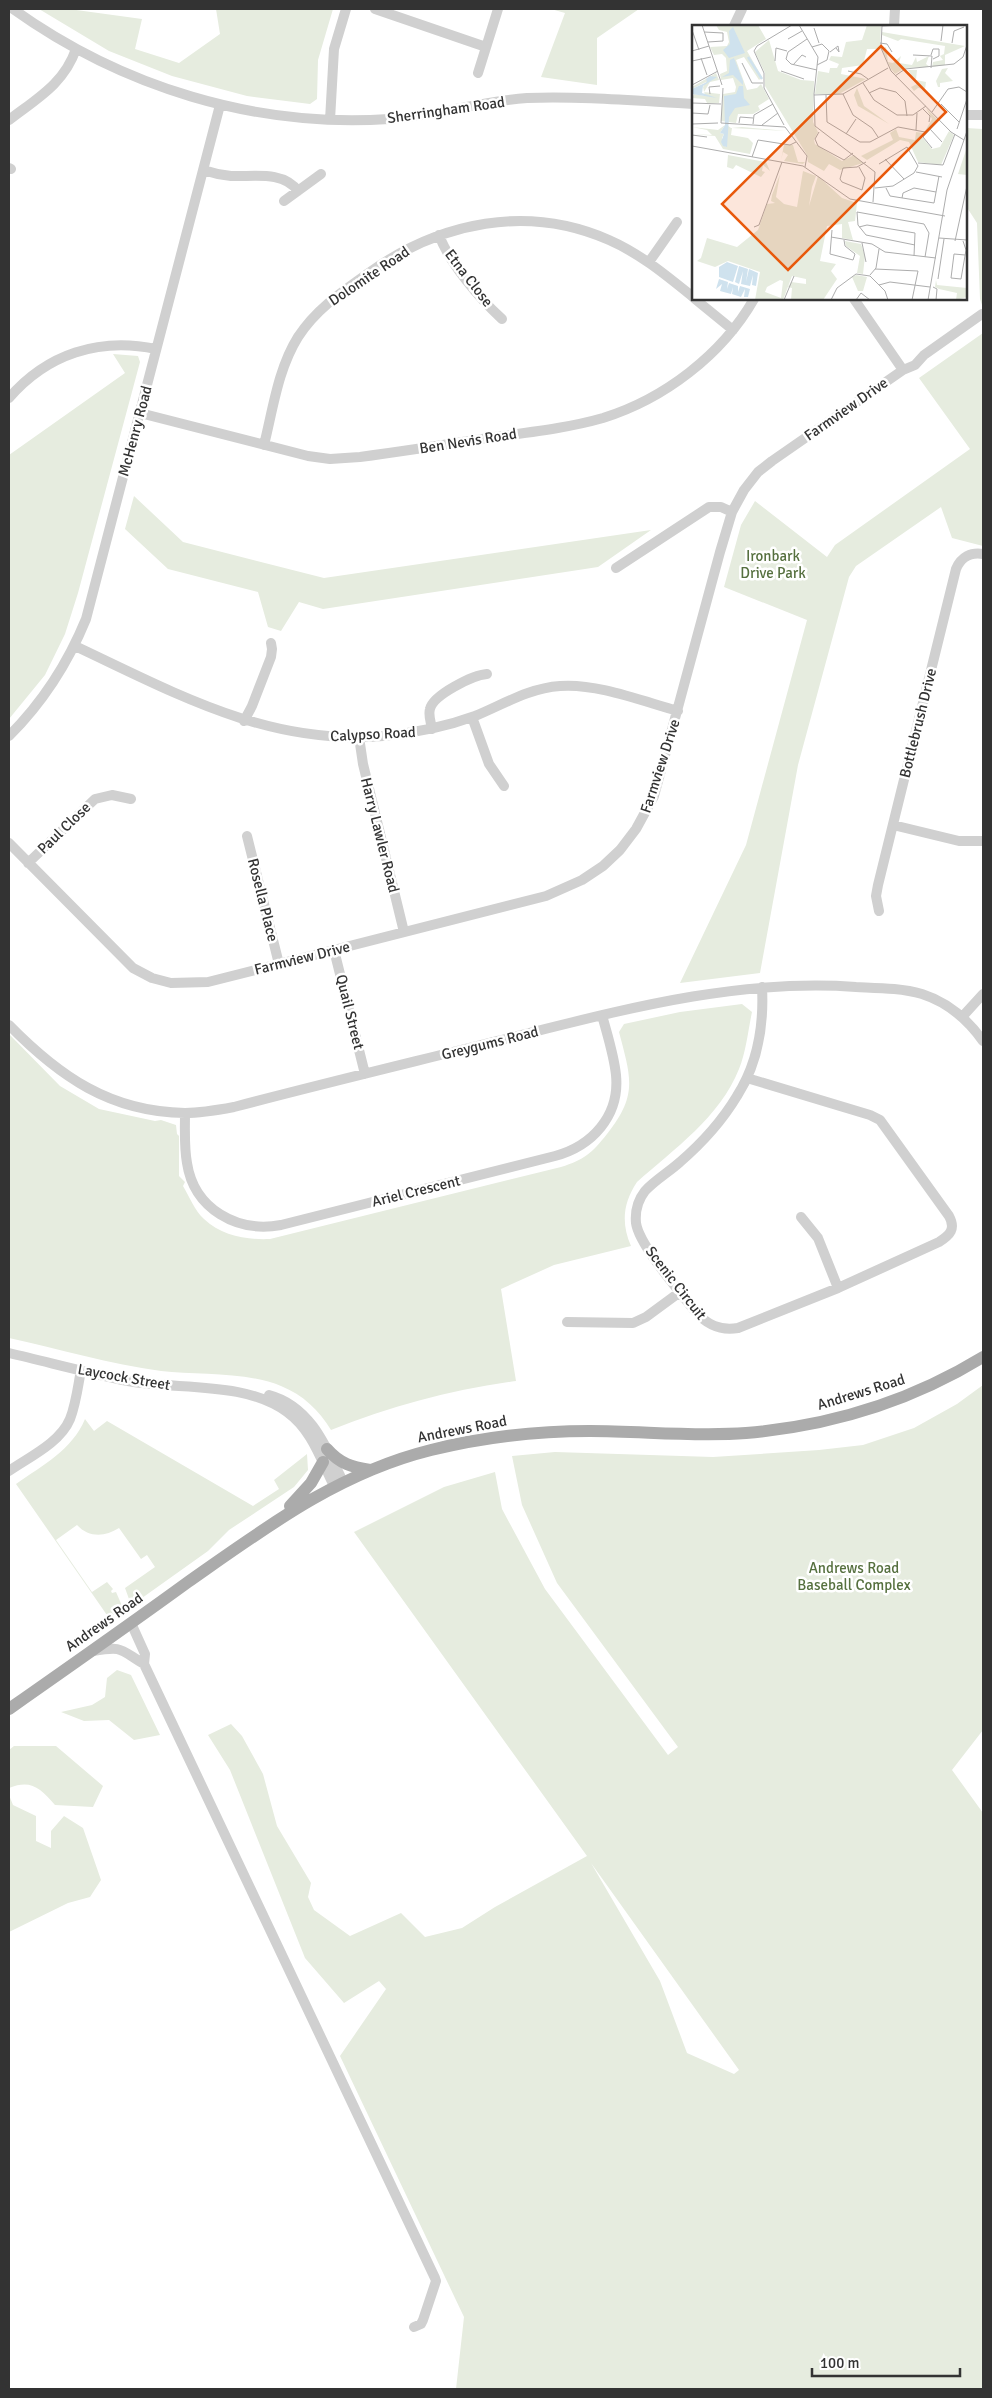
<svg xmlns="http://www.w3.org/2000/svg" width="992" height="2398" viewBox="0 0 992 2398" font-family="Signika,sans-serif">
  <style>
    .green { fill: #e6ecdf; fill-rule: evenodd }
    .lines { fill: none; stroke-linecap: round; stroke-linejoin: round }
    .minor { stroke: #d0d0d0; stroke-width: 10 }
    .major { stroke: #ababab; stroke-width: 12 }
    .labels { text-anchor: middle; dominant-baseline: central; stroke-width: 5; stroke-linejoin: round; paint-order: stroke }
    .street-label { font-size: 15px; fill: #333; stroke: #fff }
    .park-label { font-size: 15px; fill: #56703f; stroke: #fff }
    .inset-river { fill: none; stroke: #cfe2ee; stroke-width: 2.5 }
    .inset-road { fill: none; stroke: #adadad; stroke-width: 1 }
    .view { fill: #e8590c; fill-opacity: 0.15; stroke: #e8590c; stroke-width: 2.5 }
    .inset-edge { fill: none; stroke: #333; stroke-width: 2.5 }
  </style>
  <rect width="100%" height="100%" fill="#fff"/>
  <path class="green" d="M 39,9 L 69,9 L 142,19 L 135,49 L 179,63 L 220,34 L 216,9 L 333,9 L 318,60 L 317,99 L 310,104 L 247,96 L 172,76 L 109,51 Z
    M 551,9 L 639,9 L 597,38 L 597,85 L 541,77 L 565,13 Z
    M 966,128 L 983,129 L 983,308 L 980,299 L 977,223 L 966,206 Z
    M 983,333 L 983,546 L 952,538 L 941,507 L 856,566 L 849,577 L 798,765 L 760,973 L 680,983 L 746,845 L 807,620 L 724,587 L 741,525 L 755,501 L 827,557 L 835,545 L 970,449 L 919,378 Z
    M 113,354 L 138,356 L 140,362 L 78,593 L 65,634 L 45,675 L 9,719 L 9,455 L 125,373 Z
    M 134,496 L 183,542 L 324,578 L 651,530 L 598,567 L 323,609 L 299,602 L 281,631 L 268,627 L 258,592 L 168,569 L 125,529 Z
    M 742,1004 L 752,1012 C 748,1031 746,1052 739,1069 C 720,1117 674,1149 637,1182 C 623,1203 621,1223 631,1246 L 554,1265 L 501,1289 L 516,1381 C 451,1390 392,1406 331,1430 C 319,1410 303,1395 281,1386 C 249,1372 197,1375 161,1371 C 110,1364 59,1349 9,1338 L 9,1034 L 60,1086 L 99,1109 L 155,1121 L 161,1120 L 176,1125 L 177,1134 L 179,1136 L 179,1176 L 185,1182 L 183,1186 C 189,1196 195,1211 204,1219 C 222,1236 247,1240 270,1239 L 561,1167 C 584,1160 592,1153 607,1134 C 638,1095 631,1078 619,1032 L 624,1024 L 680,1012 Z
    M 983,1385 L 983,1730 L 952,1770 L 983,1813 L 983,2389 L 456,2389 L 464,2317 L 340,2056 L 386,1989 L 379,1981 L 344,2003 L 305,1958 L 230,1770 L 208,1735 L 231,1724 L 242,1736 L 263,1774 L 277,1826 L 311,1883 L 308,1897 L 314,1910 L 350,1936 L 401,1913 L 425,1937 L 462,1928 L 495,1907 L 587,1856 L 354,1532 L 444,1487 L 495,1472 L 502,1509 L 545,1589 L 668,1755 L 678,1747 L 557,1583 L 522,1505 L 512,1456 L 555,1452 L 713,1457 L 819,1450 L 863,1445 L 914,1428 L 957,1404 ZM 591,1863 L 739,2070 L 734,2074 L 687,2053 L 660,1981 Z
    M 85,1419 L 94,1431 L 107,1421 L 253,1506 L 279,1489 L 274,1480 L 307,1454 L 308,1470 L 294,1487 L 229,1530 L 208,1551 L 142,1598 L 129,1599 L 125,1588 L 155,1567 L 147,1555 L 141,1559 L 119,1528 C 105,1537 89,1538 77,1525 L 56,1540 L 92,1592 L 107,1582 L 113,1589 L 111,1591 L 112,1593 L 116,1592 L 123,1608 L 109,1618 L 16,1484 C 43,1465 72,1450 85,1419 Z
    M 117,1670 L 131,1675 L 160,1735 L 134,1740 L 109,1720 L 84,1721 L 61,1712 L 92,1705 L 105,1697 L 107,1678 Z
    M 14,1746 L 56,1746 L 103,1786 L 93,1807 L 55,1805 C 40,1788 31,1779 9,1788 L 9,1750 Z
    M 9,1795 L 13,1805 L 36,1816 L 36,1841 L 51,1848 L 51,1831 L 64,1816 L 83,1828 L 101,1880 L 90,1897 L 68,1903 L 9,1932 Z"/>
  <g class="lines">
    <path class="minor" d="M 13,9 C 122,87 255,128 389,119 C 436,116 481,101 527,98 C 582,96 638,101 693,104
      M 375,9 L 486,47
      M 734,26 L 742,9
      M 894,26 L 895,9
      M 478,73 L 498,9
      M 966,115 L 983,115
      M 9,120 C 36,99 64,84 76,49
      M 330,120 L 334,49 L 346,9
      M 9,168 L 11,169
      M 203,170 C 212,173 221,175 231,176 C 252,177 283,170 298,191
      M 284,201 L 321,174
      M 439,235 C 450,264 479,298 502,319
      M 649,262 L 677,222
      M 695,299 L 733,330
      M 854,299 L 903,370
      M 9,398 C 47,354 99,337 156,349
      M 140,413 L 308,456 L 330,459 L 360,457 C 405,451 450,444 495,437 C 531,432 568,428 603,418 C 664,399 722,355 754,299
      M 264,445 C 273,409 278,369 298,337 C 316,309 343,291 370,272 C 441,222 527,204 609,240 C 641,254 667,276 693,297
      M 616,568 L 709,507 L 721,507 L 732,512
      M 75,646 C 175,693 269,746 383,736 C 414,733 445,727 475,716 C 502,705 529,688 560,686 C 596,683 642,701 678,711
      M 472,717 L 489,764 L 504,786
      M 244,721 L 252,706 L 271,657 L 272,649 L 271,643
      M 432,729 C 431,722 428,715 430,709 C 433,695 473,675 487,674
      M 9,736 C 43,702 68,663 86,619 L 220,105
      M 359,737 L 363,764 L 404,932
      M 893,825 L 959,841 L 983,841
      M 247,836 L 279,964
      M 9,843 L 133,968 L 152,978 L 171,983 L 208,982 L 546,896 L 582,880 L 603,866 L 620,850 L 636,829 L 654,796 L 720,552 L 732,512 L 744,490 L 758,472 L 772,461 L 903,370 L 915,365 L 924,355 L 982,314
      M 28,863 L 95,799 L 112,795 L 131,799
      M 879,911 L 876,896 L 878,885 L 956,569 C 961,557 971,552 983,554
      M 334,950 L 365,1074
      M 962,1017 L 983,994
      M 9,1025 C 59,1076 110,1112 185,1113 C 201,1113 218,1110 234,1107 C 321,1084 409,1063 497,1041 C 615,1012 733,978 856,987 C 878,988 901,988 922,994 C 947,1002 968,1020 983,1041
      M 747,1078 L 870,1115 L 880,1120 L 949,1216 C 956,1229 950,1235 939,1242 L 838,1288 L 738,1328 C 720,1331 707,1325 695,1311 C 680,1292 639,1245 636,1223 C 635,1212 638,1200 645,1191 C 655,1180 669,1172 680,1162 C 702,1143 722,1121 737,1096 C 758,1063 764,1025 762,987
      M 185,1113 C 185,1129 184,1147 187,1163 C 194,1209 237,1233 281,1225 L 555,1156 C 592,1146 620,1116 616,1075 C 614,1055 607,1034 602,1015
      M 801,1217 L 818,1238 L 838,1288
      M 567,1322 L 633,1323 L 646,1317 L 680,1292
      M 9,1353 C 48,1362 88,1373 128,1381 C 179,1390 245,1381 287,1412 C 312,1430 321,1460 334,1486
      M 269,1395 C 310,1406 326,1446 343,1482
      M 9,1471 C 29,1457 60,1443 70,1419 C 76,1404 78,1386 81,1370
      M 131,1623 L 145,1654 L 144,1664 L 435,2278 L 436,2281 L 423,2320 L 421,2324 L 414,2327
      M 93,1651 C 124,1646 119,1649 144,1664"/>
    <path class="major" d="M 327,1449 C 340,1464 352,1467 370,1470
      M 290,1506 L 311,1483 L 323,1462
      M 9,1709 C 69,1667 129,1625 188,1582 C 265,1528 338,1473 431,1450 C 483,1437 537,1431 590,1431 C 642,1431 694,1437 746,1433 C 829,1426 911,1401 983,1357"/>
  </g>
  <g class="labels">
    <g class="street-label">
      <text transform="translate(446 110) rotate(-8)">Sherringham Road</text>
      <text transform="translate(369 276) rotate(-34)">Dolomite Road</text>
      <text transform="translate(469 278) rotate(52)">Etna Close</text>
      <text transform="translate(846 409) rotate(-35)">Farmview Drive</text>
      <text transform="translate(135 431) rotate(-75)">McHenry Road</text>
      <text transform="translate(468 441) rotate(-9)">Ben Nevis Road</text>
      <text transform="translate(918 723) rotate(-76)">Bottlebrush Drive</text>
      <text transform="translate(373 734) rotate(-3)">Calypso Road</text>
      <text transform="translate(660 766) rotate(-72)">Farmview Drive</text>
      <text transform="translate(64 828) rotate(-44)">Paul Close</text>
      <text transform="translate(380 835) rotate(76)">Harry Lawler Road</text>
      <text transform="translate(263 900) rotate(76)">Rosella Place</text>
      <text transform="translate(302 958) rotate(-14)">Farmview Drive</text>
      <text transform="translate(350 1012) rotate(76)">Quail Street</text>
      <text transform="translate(490 1043) rotate(-14)">Greygums Road</text>
      <text transform="translate(416 1191) rotate(-14)">Ariel Crescent</text>
      <text transform="translate(676 1283) rotate(52)">Scenic Circuit</text>
      <text transform="translate(124 1377) rotate(10)">Laycock Street</text>
      <text transform="translate(861 1392) rotate(-17)">Andrews Road</text>
      <text transform="translate(462 1429) rotate(-11)">Andrews Road</text>
      <text transform="translate(104 1622) rotate(-35)">Andrews Road</text>
    </g>
    <g class="park-label">
      <text x="773" y="556">Ironbark<tspan x="773" dy="17">Drive Park</tspan></text>
      <text x="854" y="1568">Andrews Road<tspan x="854" dy="17">Baseball Complex</tspan></text>
    </g>
  </g>
  <g transform="translate(692 25)">
    <rect width="275" height="275" fill="#fff"/>
    <path d="M 24,0 L 66,0 L 74,14 L 55,26 L 70,52 L 67,55 L 52,32 L 44,35 L 55,65 L 65,63 L 69,59 L 77,74 L 66,81 L 68,85 L 61,89 L 46,89 L 44,98 L 29,96 L 31,69 L 43,67 L 44,62 L 41,53 L 29,55 L 28,49 L 35,46 L 34,33 L 30,29 L 22,30 L 18,22 L 35,21 L 37,17 L 35,7 L 27,5 ZM 175,0 L 189,0 L 188,24 L 175,24 L 171,40 L 150,43 L 149,49 L 174,54 L 147,69 L 123,69 L 126,46 L 137,48 L 138,43 L 145,43 L 147,39 L 137,35 L 139,31 L 150,32 L 154,17 L 170,15 ZM 190,7 L 273,21 L 253,30 L 253,40 L 240,42 L 241,37 L 251,35 L 248,31 L 252,29 L 253,21 L 209,14 L 206,16 L 190,10 ZM 77,15 L 86,46 L 109,55 L 122,56 L 121,97 L 126,107 L 122,115 L 123,119 L 150,136 L 162,130 L 171,138 L 148,145 L 137,139 L 132,146 L 116,137 L 115,130 L 73,61 L 73,48 L 63,27 ZM 194,22 L 196,37 L 201,38 L 209,31 L 207,38 L 220,40 L 224,32 L 225,37 L 237,31 L 234,39 L 238,42 L 213,43 L 203,49 L 199,44 L 190,24 ZM 256,43 L 253,48 L 261,56 L 248,58 L 248,62 L 246,62 L 244,56 L 250,44 ZM 216,45 L 225,45 L 224,55 L 234,57 L 233,64 L 226,63 L 222,66 L 219,62 L 225,59 ZM 24,48 L 27,55 L 18,57 L 12,67 L 28,69 L 27,78 L 15,78 L 13,74 L 0,73 L 2,69 L 13,71 L 11,62 L 14,57 L 0,64 L 0,62 ZM 165,63 L 172,81 L 197,99 L 166,81 L 162,70 ZM 234,83 L 246,95 L 230,112 L 240,124 L 248,122 L 257,106 L 262,110 L 249,140 L 226,137 L 217,117 L 208,115 L 175,135 L 169,131 L 201,115 L 198,108 L 204,104 L 207,112 L 223,115 L 224,107 L 232,108 L 240,94 ZM 33,100 L 28,108 L 32,109 L 30,113 L 34,122 L 35,100 L 39,103 L 50,102 L 95,106 L 40,103 L 39,110 L 56,113 L 61,118 L 58,129 L 31,124 L 23,111 L 0,109 L 20,110 L 15,105 L 0,102 L 26,105 ZM 92,120 L 101,120 L 106,137 L 113,137 L 111,139 L 92,136 L 96,130 L 91,127 L 89,135 ZM 275,122 L 275,150 L 266,149 ZM 36,130 L 74,137 L 78,146 L 71,140 L 70,146 L 73,147 L 69,152 L 44,140 L 41,144 L 35,142 ZM 111,146 L 124,151 L 120,162 L 117,181 L 126,151 L 150,173 L 165,178 L 163,196 L 156,197 L 161,215 L 150,213 L 150,199 L 135,201 L 128,236 L 144,239 L 139,246 L 145,254 L 131,275 L 99,275 L 100,263 L 96,262 L 99,257 L 114,259 L 114,254 L 100,251 L 91,275 L 63,275 L 68,247 L 36,236 L 23,242 L 5,236 L 9,233 L 15,213 L 45,222 L 66,205 L 75,179 L 83,178 L 79,176 L 80,170 L 88,149 L 84,172 L 92,179 L 105,182 ZM 88,255 L 91,256 L 89,273 L 73,267 L 75,262 ZM 153,216 L 169,219 L 173,231 L 171,249 L 165,248 L 168,231 L 154,221 ZM 164,250 L 175,252 L 171,266 L 166,266 L 160,252 ZM 244,255 L 245,260 L 275,263 L 275,272 L 264,275 L 265,268 L 247,264 L 243,262 Z" fill="#e6ecdf" fill-rule="evenodd"/>
    <path d="M 41,2 L 53,28 L 37,33 L 31,25 L 38,19 L 37,6 ZM 42,33 L 51,56 L 51,60 L 41,50 L 30,52 L 37,48 L 38,35 ZM 18,51 L 25,52 L 11,61 L 10,68 L 25,73 L 0,69 L 0,64 L 15,57 L 14,54 ZM 47,61 L 51,61 L 52,73 L 58,80 L 43,83 L 37,92 L 35,122 L 31,121 L 29,117 L 32,109 L 28,108 L 33,100 L 32,71 L 44,69 ZM 35,237 L 46,241 L 41,257 L 27,252 L 27,242 ZM 47,241 L 56,244 L 54,257 L 57,244 L 66,248 L 64,261 L 60,260 L 61,250 L 58,261 L 49,259 L 51,246 L 47,259 L 43,257 ZM 27,254 L 36,257 L 35,264 L 37,258 L 46,261 L 46,267 L 48,261 L 58,264 L 56,272 L 52,272 L 53,264 L 49,272 L 40,269 L 41,262 L 39,269 L 28,266 L 30,259 L 24,264 Z" fill="#cfe2ee"/>
    <path class="inset-river" d="M 56,32 L 70,54"/>
    <path class="inset-road" d="M 10,0 L 30,60M 107,0 L 126,32 L 122,69 L 123,101 L 183,147 L 181,177M 190,0 L 189,23 L 199,46 L 259,107 L 272,115M 190,1 L 210,0M 122,3 L 127,18M 0,5 L 7,25M 12,7 L 31,8 L 31,16 L 16,17M 96,14 L 110,6M 115,14 L 96,27 L 94,34 L 99,39 L 125,45M 249,16 L 251,0M 188,18 L 195,19 L 200,27M 260,18 L 262,6 L 272,2M 120,22 L 130,19 L 137,26 L 135,35 L 125,40M 0,26 L 17,21M 138,27 L 146,21 L 147,27 L 144,23M 221,30 L 240,31 L 239,43M 239,30 L 241,24 L 247,24 L 247,31 L 241,34M 9,33 L 15,50M 0,36 L 19,32M 83,36 L 84,23 L 95,26M 50,38 L 60,58 L 71,58M 101,40 L 110,30 L 114,32M 89,46 L 112,54M 156,46 L 169,49 L 176,54M 203,51 L 213,44 L 262,39 L 271,32 L 275,20M 171,58 L 182,75 L 205,90 L 221,90 L 234,81M 0,60 L 26,46M 177,68 L 188,63 L 204,67 L 213,76 L 215,91M 18,69 L 17,62 L 28,61M 151,69 L 161,90 L 180,103 L 186,112M 122,70 L 151,69 L 196,43M 134,70 L 135,97 L 168,117 L 178,117 L 206,102 L 233,107M 0,78 L 29,79M 249,79 L 267,97M 231,84 L 238,91 L 237,97M 240,87 L 256,64 L 267,62 L 275,67M 0,88 L 16,89 L 18,80M 29,98 L 93,102 L 115,131 L 113,142M 29,98 L 31,63M 47,98 L 48,92 L 61,93M 0,99 L 26,98M 61,99 L 62,90 L 81,79M 70,100 L 86,88M 92,100 L 72,63 L 72,48 L 62,26 L 65,21 L 100,0M 238,104 L 250,117M 265,104 L 275,74M 224,105 L 225,88M 127,107 L 123,114 L 126,121 L 152,135 L 161,128M 154,109 L 164,94M 0,110 L 15,112M 0,121 L 111,141 L 158,174 L 253,191M 240,123 L 231,112 L 247,95M 60,132 L 66,115 L 98,120 L 104,117M 193,134 L 212,154M 226,138 L 251,140 L 263,109M 167,142 L 173,153 L 170,165 L 150,157 L 148,154 L 151,143 L 165,142 L 174,137M 224,147 L 250,152M 183,163 L 201,161 L 222,148 L 226,141 L 215,122 L 187,139M 194,163 L 198,171 L 242,178 L 247,151M 210,173 L 211,168 L 222,163 L 244,167M 62,202 L 67,200 L 90,137M 167,202 L 175,200 L 223,208 L 222,231M 140,205 L 138,229 L 161,235 L 163,229 L 153,221 L 152,215M 139,212 L 180,219 L 193,227 L 244,233M 247,213 L 275,215M 263,216 L 275,161M 271,216 L 274,225 L 269,254 L 259,253 L 262,229 L 273,230M 170,218 L 174,237M 223,220 L 174,210 L 166,200 L 165,187 L 232,199 L 237,208 L 233,232M 183,244 L 226,246 L 220,275M 178,250 L 184,243 L 187,224M 246,254 L 252,214M 187,260 L 198,257 L 238,262M 241,262 L 245,264 L 244,275M 92,275 L 102,251M 139,275 L 145,263 L 164,249 L 178,251 L 193,266 L 196,275M 164,275 L 169,268 L 178,275M 236,275 L 255,165 L 275,106"/>
    <path class="view" d="M 189,21 L 254,87 L 96,245 L 30,179 Z"/>
    <rect width="275" height="275" class="inset-edge"/>
  </g>
  <rect width="992" height="2398" fill="none" stroke="#333333" stroke-width="20"/>
  <path d="M812 2368v8h148v-8" fill="none" stroke="#333333" stroke-width="2.5"/>
  <text x="820" y="2368" font-size="15" fill="#333333" stroke="#ffffff" stroke-width="4" paint-order="stroke">100 m</text>
</svg>
